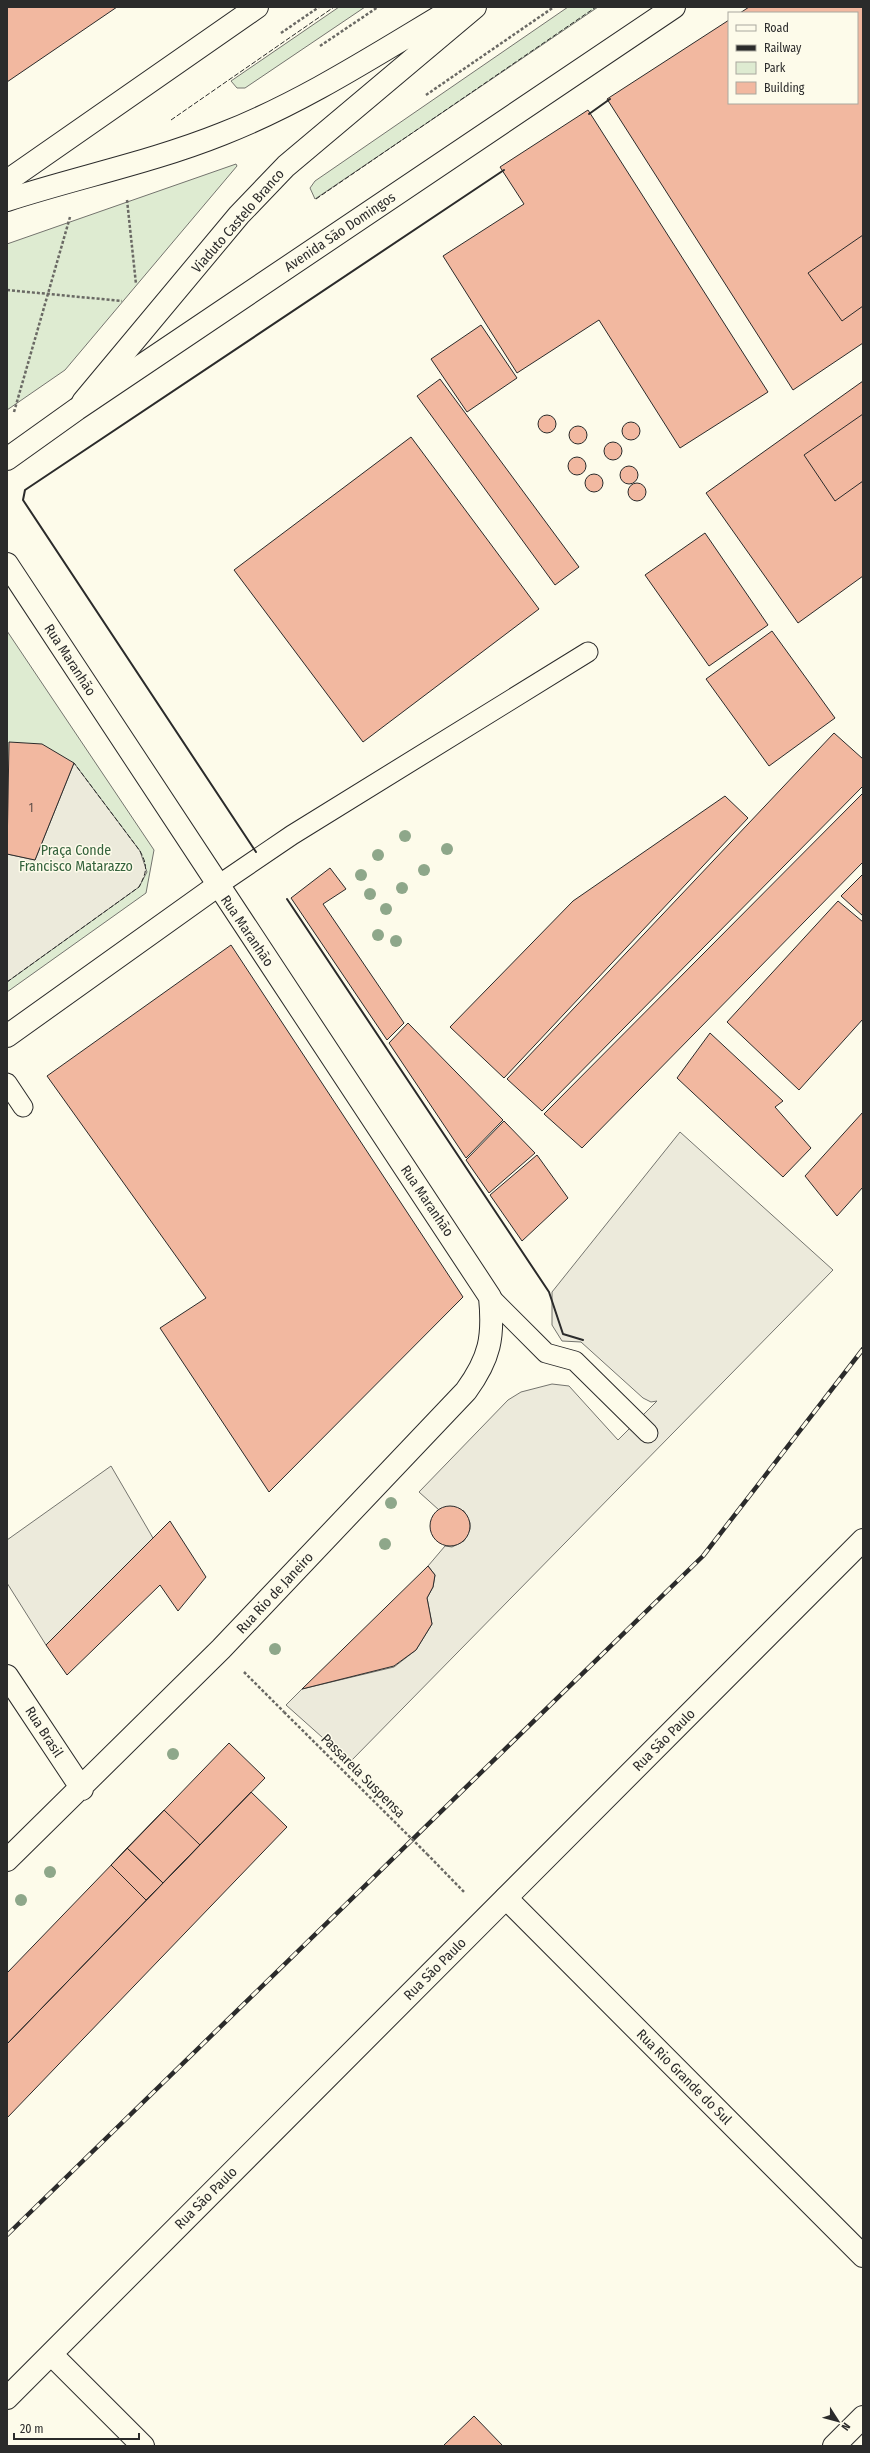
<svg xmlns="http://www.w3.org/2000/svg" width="870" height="2453" viewBox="0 0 870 2453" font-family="'Fira Sans Condensed',sans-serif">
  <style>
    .green { fill: #deebd1; stroke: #74746e }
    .parking { fill: #eceadb; stroke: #74746e }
    .building { fill: #f2b8a0; stroke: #2b2b2b }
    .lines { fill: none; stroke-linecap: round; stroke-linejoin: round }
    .service-casing { stroke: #2b2b2b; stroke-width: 21 }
    .minor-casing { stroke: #2b2b2b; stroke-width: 24 }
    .tertiary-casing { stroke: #2b2b2b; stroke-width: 24 }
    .primary-casing { stroke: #2b2b2b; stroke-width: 24 }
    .path { stroke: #6a6964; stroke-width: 2.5; stroke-dasharray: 3 2; stroke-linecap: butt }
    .service { stroke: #fdfbea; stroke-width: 19 }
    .minor { stroke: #fdfbea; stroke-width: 22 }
    .tertiary { stroke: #fdfbea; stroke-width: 22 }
    .primary { stroke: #fdfbea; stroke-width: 22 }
    .rail-casing { stroke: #2b2b2b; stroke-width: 4.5 }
    .rail { stroke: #fdfbea; stroke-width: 3; stroke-dasharray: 9; stroke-linecap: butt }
    .path-bridge { stroke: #6a6964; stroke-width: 2.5; stroke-dasharray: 3 2; stroke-linecap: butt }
    .fence { stroke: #2b2b2b; stroke-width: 1; stroke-dasharray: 5 2; stroke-linecap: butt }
    .wall { stroke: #2b2b2b; stroke-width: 2 }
    .tree { fill: #8ea78a }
    .labels { text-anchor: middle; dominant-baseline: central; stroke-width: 3; stroke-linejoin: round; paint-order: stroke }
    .number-label { font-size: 12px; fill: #5d4e48 }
    .street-label { font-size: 14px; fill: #2b2b2b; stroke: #fdfbea }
    .park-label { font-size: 14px; fill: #34623c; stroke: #fdfbea }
  </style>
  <rect width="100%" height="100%" fill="#fdfbea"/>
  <path class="green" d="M 339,7 L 365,7 L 245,88 L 237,88 L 231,81 Z
    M 568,7 L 598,7 L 315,199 L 310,188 L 315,181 Z
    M 236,164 L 237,166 L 65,370 L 7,410 L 7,244 Z
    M 7,631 L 154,850 L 146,893 L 7,992 Z"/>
  <path class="parking" d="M 74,763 L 140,851 L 147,872 L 139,887 L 7,982 L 7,854 L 35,860 Z
    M 680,1132 L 833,1270 L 350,1762 L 286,1705 L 302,1689 L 394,1667 L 416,1650 L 432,1624 L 427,1598 L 433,1587 L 435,1575 L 428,1566 L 445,1546 L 452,1547 L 464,1541 L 470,1529 L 470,1523 L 464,1511 L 452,1507 L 439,1510 L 419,1492 L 508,1400 L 521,1392 L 552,1384 L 569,1386 L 618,1440 L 657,1401 L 651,1402 L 643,1398 L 581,1342 L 562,1341 L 552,1325 L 552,1292 Z
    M 111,1466 L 153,1538 L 46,1645 L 7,1583 L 7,1540 Z"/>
  <path class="building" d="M 7,7 L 117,7 L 7,82 Z
    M 749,7 L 863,7 L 863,343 L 793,390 L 607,99 L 729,20 L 729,103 L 857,103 L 857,13 L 740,13 Z
    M 588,110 L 768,392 L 680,448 L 599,320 L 517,373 L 443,256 L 524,204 L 500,167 Z
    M 863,235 L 863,306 L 842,321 L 808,273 Z
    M 481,325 L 517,378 L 467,412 L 431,359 Z
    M 440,379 L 579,567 L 555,585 L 417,396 Z
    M 863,381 L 863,576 L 798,623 L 706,493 Z
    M 863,414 L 863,481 L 835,501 L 804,455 Z
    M538 424a9 9 0 1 1 18 0a9 9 0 1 1-18 0Z
    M622 431a9 9 0 1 1 18 0a9 9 0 1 1-18 0Z
    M569 435a9 9 0 1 1 18 0a9 9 0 1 1-18 0Z
    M 411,437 L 539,609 L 363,742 L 234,570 Z
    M604 451a9 9 0 1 1 18 0a9 9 0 1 1-18 0Z
    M568 466a9 9 0 1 1 18 0a9 9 0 1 1-18 0Z
    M620 475a9 9 0 1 1 18 0a9 9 0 1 1-18 0Z
    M585 483a9 9 0 1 1 18 0a9 9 0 1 1-18 0Z
    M628 492a9 9 0 1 1 18 0a9 9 0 1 1-18 0Z
    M 705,533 L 768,625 L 709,666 L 645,575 Z
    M 772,631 L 835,718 L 769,766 L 706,679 Z
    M 834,733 L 863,759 L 863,786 L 542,1111 L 507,1079 Z
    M 9,742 L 42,744 L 74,763 L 35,860 L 7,854 Z
    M 863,793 L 863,862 L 582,1148 L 544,1114 Z
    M 725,796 L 748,818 L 504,1078 L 450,1027 L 573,901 Z
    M 330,868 L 346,889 L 323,904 L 404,1023 L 387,1040 L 291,898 Z
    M 863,874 L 863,916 L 841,896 Z
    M 838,901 L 863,922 L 863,1019 L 799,1090 L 727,1022 Z
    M 231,945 L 463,1297 L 269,1492 L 160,1328 L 206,1298 L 47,1076 Z
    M 408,1023 L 503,1120 L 466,1158 L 389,1043 Z
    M 710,1033 L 783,1101 L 775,1107 L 811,1148 L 783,1177 L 677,1078 Z
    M 863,1112 L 863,1187 L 837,1216 L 805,1176 Z
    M 504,1121 L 535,1153 L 489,1193 L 466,1160 Z
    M 537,1155 L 568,1198 L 522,1241 L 490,1195 Z
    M430 1526a20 20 0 1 1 40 0a20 20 0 1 1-40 0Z
    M 170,1521 L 206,1577 L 178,1611 L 160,1585 L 67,1675 L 46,1645 Z
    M 428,1566 L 435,1575 L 433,1587 L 427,1598 L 432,1624 L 416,1650 L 394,1666 L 302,1689 Z
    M 229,1743 L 265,1778 L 7,2044 L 7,1973 Z
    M 251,1792 L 287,1827 L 7,2118 L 7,2044 Z
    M 164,1810 L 200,1845 L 163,1883 L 127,1848 Z
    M 127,1848 L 163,1883 L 146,1900 L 111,1865 Z
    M 474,2416 L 503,2446 L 443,2446 Z"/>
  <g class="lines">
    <g class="service-casing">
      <path id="service" d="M 217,886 L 292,835 L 588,652
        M 7,1083 L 23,1107
        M 490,1297 L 546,1353 L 575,1361 L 648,1433"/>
    </g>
    <g class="minor-casing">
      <path id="minor" d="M 7,1036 L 217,886
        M 506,1898 L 863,2256
        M 834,2446 L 863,2417"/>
    </g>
    <g class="tertiary-casing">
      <path id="tertiary" d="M 7,200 C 78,177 152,162 222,134 C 304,102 380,52 456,7
        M 83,402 L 239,215 L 286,166 L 475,7
        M 7,564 L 490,1297 C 494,1337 490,1358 466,1391 L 221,1649 L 7,1860
        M 7,1676 L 82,1789
        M 51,2354 L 143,2446
        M 7,2398 L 863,1540"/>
    </g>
    <g class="primary-casing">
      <path id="primary" d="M 7,181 L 257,7
        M 7,459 L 77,409 L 674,7"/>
    </g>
    <path class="path" d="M 281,33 L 319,7
      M 320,46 L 378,7
      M 426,95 L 554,7
      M 127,200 L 136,284
      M 7,290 L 122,301
      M 14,412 L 70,217
      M 244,1672 L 284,1712
      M 427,1854 L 465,1893"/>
    <use href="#service" class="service"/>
    <use href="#minor" class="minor"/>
    <use href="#tertiary" class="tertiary"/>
    <use href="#primary" class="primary"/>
    <g class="rail-casing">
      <path id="rail" d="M 7,2235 L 703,1556 L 863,1349"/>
    </g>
    <use href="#rail" class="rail"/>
    <path class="path-bridge" d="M 284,1712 L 427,1854"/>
    <path class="fence" d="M 171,120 L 334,7
      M 316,199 L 596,7
      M 7,982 L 139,887 C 147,872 148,866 140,851 L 74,763"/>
    <path class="wall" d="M 589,114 L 610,99
      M 256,852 L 23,500 L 25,490 L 504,170
      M 287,899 L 549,1292 L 563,1334 L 583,1340"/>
  </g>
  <g class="tree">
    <circle cx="405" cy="836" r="6"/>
    <circle cx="447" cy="849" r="6"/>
    <circle cx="378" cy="855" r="6"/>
    <circle cx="424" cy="870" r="6"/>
    <circle cx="361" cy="875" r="6"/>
    <circle cx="402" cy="888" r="6"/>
    <circle cx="370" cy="894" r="6"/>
    <circle cx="386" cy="909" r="6"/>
    <circle cx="378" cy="935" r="6"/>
    <circle cx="396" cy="941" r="6"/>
    <circle cx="391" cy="1503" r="6"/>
    <circle cx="385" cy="1544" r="6"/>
    <circle cx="275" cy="1649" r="6"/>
    <circle cx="173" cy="1754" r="6"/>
    <circle cx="50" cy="1872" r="6"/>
    <circle cx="21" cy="1900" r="6"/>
  </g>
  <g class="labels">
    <g class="number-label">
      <text x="31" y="808">1</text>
    </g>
    <g class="street-label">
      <text transform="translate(238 221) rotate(-49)">Viaduto Castelo Branco</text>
      <text transform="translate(340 232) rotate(-34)">Avenida São Domingos</text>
      <text transform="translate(70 660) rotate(57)">Rua Maranhão</text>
      <text transform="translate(247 931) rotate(56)">Rua Maranhão</text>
      <text transform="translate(427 1201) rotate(56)">Rua Maranhão</text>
      <text transform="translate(275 1593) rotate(-47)">Rua Rio de Janeiro</text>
      <text transform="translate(44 1732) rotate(57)">Rua Brasil</text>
      <text transform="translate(664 1740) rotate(-45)">Rua São Paulo</text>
      <text transform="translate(363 1776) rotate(45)">Passarela Suspensa</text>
      <text transform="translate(435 1969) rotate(-45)">Rua São Paulo</text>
      <text transform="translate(684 2077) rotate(45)">Rua Rio Grande do Sul</text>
      <text transform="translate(206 2198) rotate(-45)">Rua São Paulo</text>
    </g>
    <g class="park-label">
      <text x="76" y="850">Praça Conde<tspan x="76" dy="16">Francisco Matarazzo</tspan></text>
    </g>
  </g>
  <rect width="870" height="2453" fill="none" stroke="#2b2b2b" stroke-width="16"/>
  <rect x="728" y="12" width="130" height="92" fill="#fdfbea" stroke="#a9a89e"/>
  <rect x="736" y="25" width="20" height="6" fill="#fdfbea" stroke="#a9a89e"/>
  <text x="764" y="32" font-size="12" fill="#2b2b2b">Road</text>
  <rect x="736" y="45" width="20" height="6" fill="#2b2b2b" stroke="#a9a89e"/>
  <text x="764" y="52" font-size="12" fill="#2b2b2b">Railway</text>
  <rect x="736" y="62" width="20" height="12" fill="#deebd1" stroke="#a9a89e"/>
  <text x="764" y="72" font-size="12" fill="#2b2b2b">Park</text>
  <rect x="736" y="82" width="20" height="12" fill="#f2b8a0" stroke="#a9a89e"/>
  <text x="764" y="92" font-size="12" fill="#2b2b2b">Building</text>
  <g transform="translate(838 2421) rotate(126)" stroke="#fdfbea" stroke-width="3" paint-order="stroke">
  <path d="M0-3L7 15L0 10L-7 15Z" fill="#2b2b2b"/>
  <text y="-6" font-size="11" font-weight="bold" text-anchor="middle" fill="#2b2b2b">N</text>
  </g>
  <path d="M14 2433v6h125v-6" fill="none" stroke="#2b2b2b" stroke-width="2"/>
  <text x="20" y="2433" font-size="12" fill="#2b2b2b" stroke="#fdfbea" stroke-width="3" paint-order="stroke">20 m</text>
</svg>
